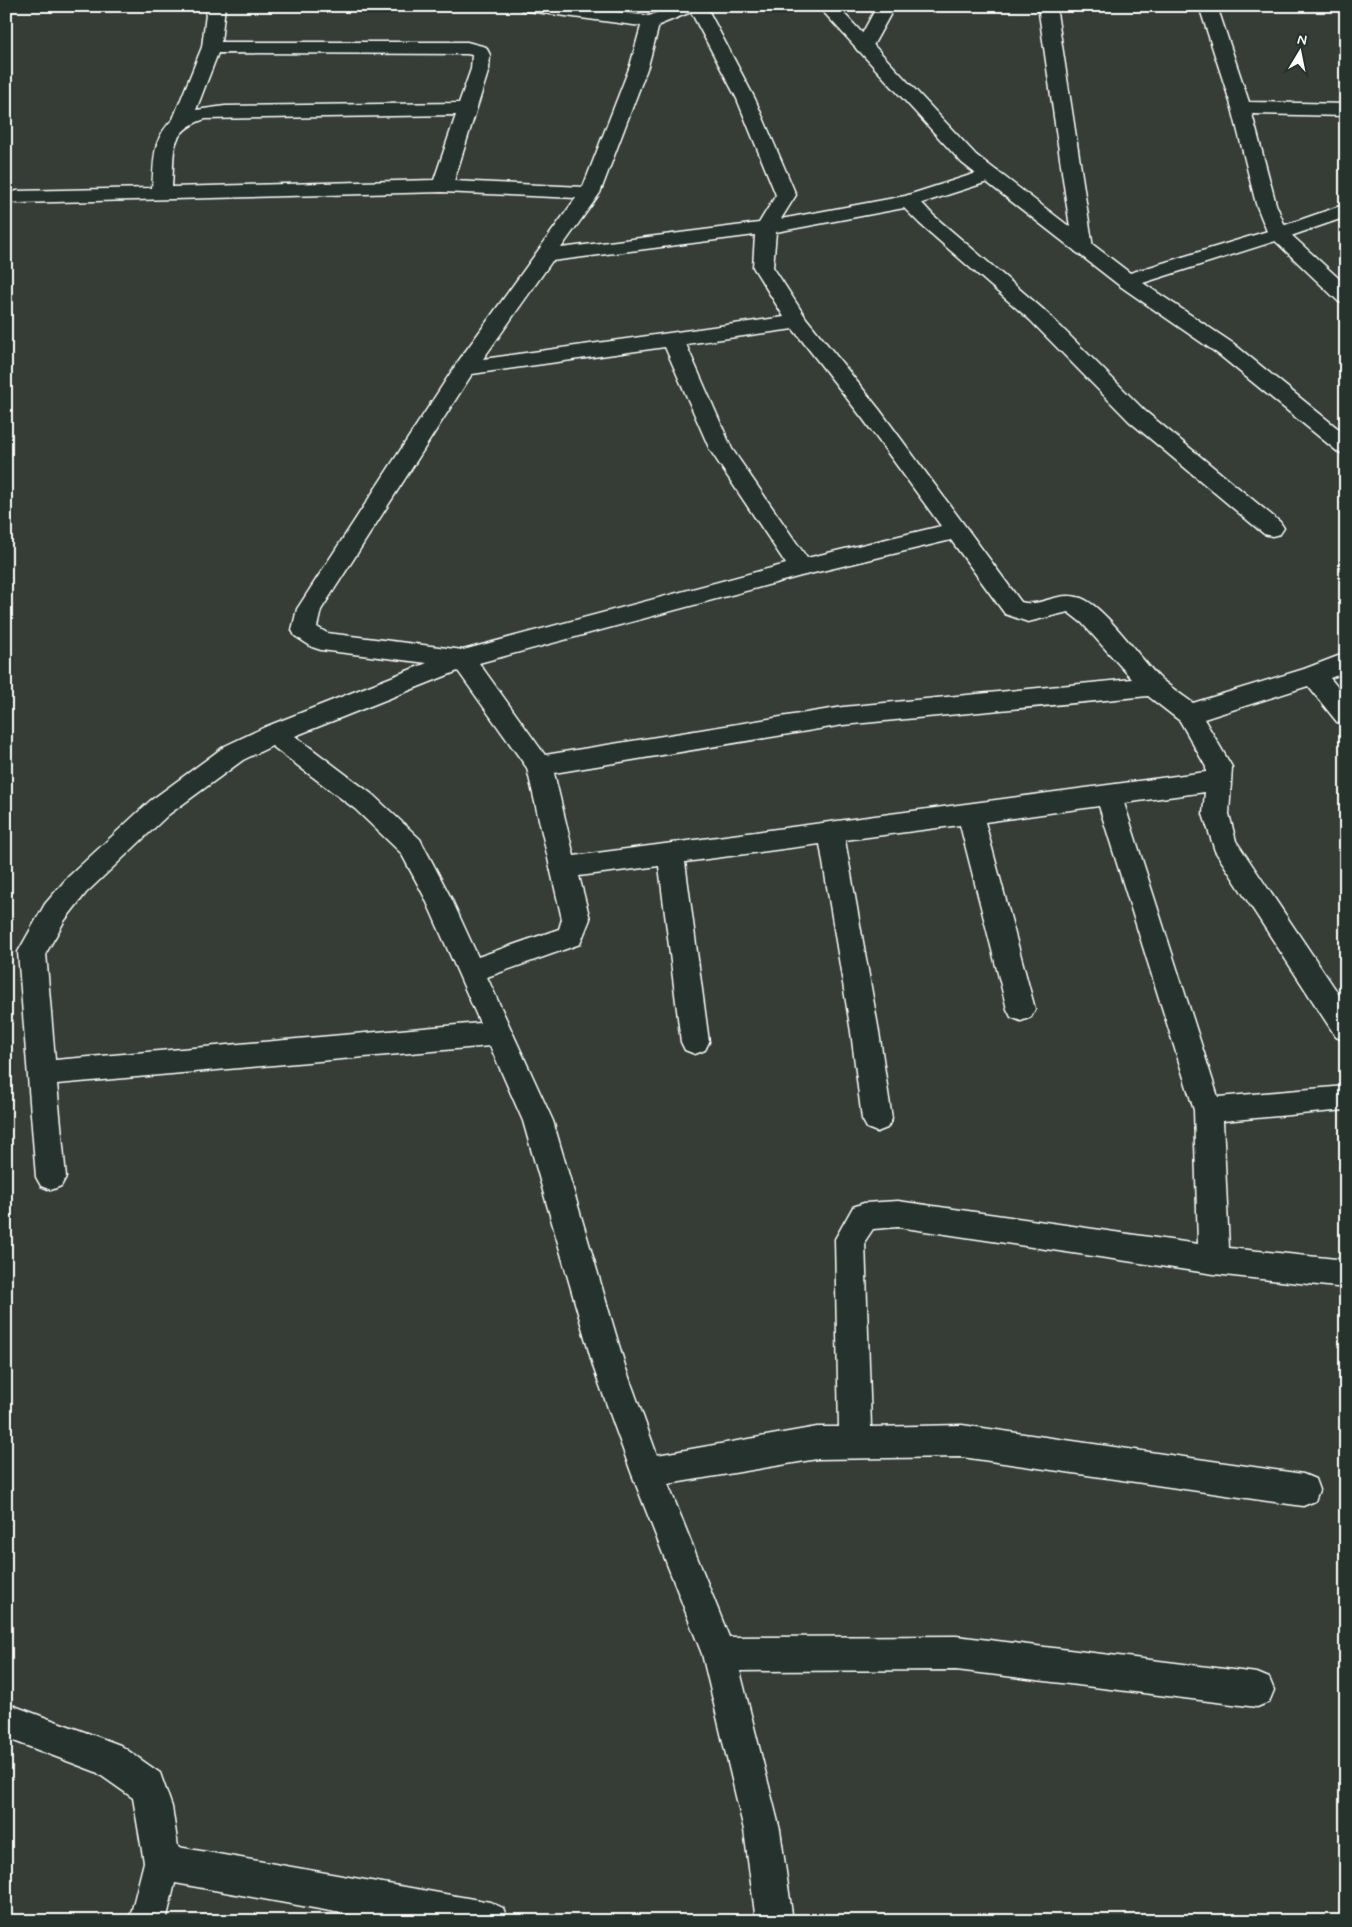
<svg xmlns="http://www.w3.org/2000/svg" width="1352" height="1927" viewBox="0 0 1352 1927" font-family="Mynerve,sans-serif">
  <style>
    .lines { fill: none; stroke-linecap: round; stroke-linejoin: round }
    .street-casing { stroke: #fff; stroke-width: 3 }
    .secondary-casing { stroke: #fff; stroke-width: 3 }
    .street { fill: #26332d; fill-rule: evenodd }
    .secondary { fill: #26332d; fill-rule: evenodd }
  </style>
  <rect width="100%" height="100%" fill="#353d36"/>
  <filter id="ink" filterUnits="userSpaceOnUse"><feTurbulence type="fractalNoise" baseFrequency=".02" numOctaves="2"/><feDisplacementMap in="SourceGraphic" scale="10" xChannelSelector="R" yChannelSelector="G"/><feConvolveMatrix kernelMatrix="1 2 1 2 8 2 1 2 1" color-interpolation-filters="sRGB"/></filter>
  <g filter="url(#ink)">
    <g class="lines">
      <g class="street-casing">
        <path id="street" d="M 207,6 L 225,6 L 221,42 L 467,42 L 486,47 L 490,55 L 489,69 L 454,181 L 583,187 L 630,66 L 641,26 L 528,11 L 522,10 L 519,6 L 571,6 L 649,16 L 674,6 L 706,6 L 755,99 L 796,195 L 781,219 L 905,196 L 983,171 L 990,169 L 997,171 L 1000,175 L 997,179 L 922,203 L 934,216 L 1044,310 L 1145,411 L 1280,522 L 1284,528 L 1280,534 L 1272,536 L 1264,534 L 1129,421 L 1030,320 L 920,224 L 904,208 L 776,232 L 773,267 L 806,318 L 879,409 L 1021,602 C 1041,608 1057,590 1081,598 C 1106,607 1141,661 1162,680 C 1172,688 1183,696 1193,703 L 1304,669 L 1346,653 L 1346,672 L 1330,678 L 1346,697 L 1346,724 L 1337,722 L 1308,686 L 1204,719 L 1232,767 L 1229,814 L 1236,841 L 1346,1005 L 1346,1041 L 1336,1037 L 1215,851 L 1203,814 L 1205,792 L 1124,803 L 1218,1097 L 1346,1086 L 1346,1110 L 1223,1121 L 1229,1248 L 1346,1260 L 1346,1288 L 1214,1274 L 898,1227 L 873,1229 L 865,1241 L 871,1427 L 962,1425 L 1303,1474 L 1315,1479 L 1319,1490 L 1315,1501 L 1303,1506 L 962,1457 L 817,1459 L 668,1484 L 729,1637 L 956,1636 L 1257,1673 L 1269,1678 L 1274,1690 L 1269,1702 L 1257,1707 L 956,1670 L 740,1671 L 780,1830 L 793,1921 L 756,1921 L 744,1830 L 702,1654 L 631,1472 L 594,1369 L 523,1121 L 490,1046 L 57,1084 L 66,1177 L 61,1186 L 51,1190 L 41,1186 L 36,1177 L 18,952 L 45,904 L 68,877 L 150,801 L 225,746 L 265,727 L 427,663 L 321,650 L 312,647 L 295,636 L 292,630 L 297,609 L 457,363 L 576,198 L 442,192 L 17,203 L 10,201 L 7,197 L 10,193 L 17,191 L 152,188 C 155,159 151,141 173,119 L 202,47 ZM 691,12 L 737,99 L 776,195 L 759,223 L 561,248 L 600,193 L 648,66 L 659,25 ZM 218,53 L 467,54 L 472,55 L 471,69 L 459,103 L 225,106 L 196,110 ZM 456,115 L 434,180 L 172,187 C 175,152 167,132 205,119 ZM 755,235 L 753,267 L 784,317 L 483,359 L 552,261 ZM 793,329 L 863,419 L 941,526 L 807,558 L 732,449 L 686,344 ZM 665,347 L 710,450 L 786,564 L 463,650 L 327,633 L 317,627 L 321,610 L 472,374 ZM 951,540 L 1005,614 L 1028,622 L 1068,612 L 1082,623 L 1132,679 L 843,707 L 545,755 L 479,663 L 801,576 ZM 458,671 L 527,768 L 562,919 L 559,929 L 478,957 L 451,898 L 420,839 L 373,795 L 295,736 ZM 1148,696 L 1180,721 L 1206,767 L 1206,772 L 574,856 L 554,773 L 843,725 ZM 272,746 L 355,809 L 401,853 L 425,898 L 480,1023 L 55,1060 L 46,953 L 65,920 L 86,893 L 168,815 L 243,760 ZM 1099,806 L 1194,1110 L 1198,1244 L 898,1201 L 864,1203 L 853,1207 L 835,1239 L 839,1427 L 817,1427 L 657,1455 L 626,1369 L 553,1121 L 487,977 L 580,944 L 590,919 L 579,876 L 659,866 L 681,1042 L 685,1050 L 695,1054 L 705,1050 L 709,1042 L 685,862 L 820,844 L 851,1032 L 862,1119 L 867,1128 L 877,1132 L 887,1128 L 892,1119 L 879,1032 L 845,840 L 960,825 L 1007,1009 L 1011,1017 L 1021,1021 L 1031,1017 L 1035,1009 L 985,822 Z
          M 877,6 L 895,6 L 870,51 L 864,53 L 858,51 L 855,47 Z
          M 1038,6 L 1056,6 L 1093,248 L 1090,252 L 1083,254 L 1076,252 L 1073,248 Z
          M 1199,6 L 1217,6 L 1249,102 L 1346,104 L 1346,116 L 1252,114 L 1276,204 L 1287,231 L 1346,285 L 1346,303 L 1339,302 L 1268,234 L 1256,204 L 1232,108 Z
          M 6,1703 L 120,1745 L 160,1773 L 172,1807 L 178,1847 L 490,1902 L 503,1908 L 508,1921 L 386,1921 L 175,1883 L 166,1921 L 129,1921 L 144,1862 L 133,1798 L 96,1772 L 6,1738 Z"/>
      </g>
      <g class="secondary-casing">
        <path id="secondary" d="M 818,6 L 837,6 L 976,155 L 1130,273 L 1271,230 L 1346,204 L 1346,217 L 1285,238 L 1143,283 L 1234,344 L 1346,435 L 1346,454 L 1338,452 L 1218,354 L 1120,286 L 962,163 Z"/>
      </g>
      <use href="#street" class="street"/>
      <use href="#secondary" class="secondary"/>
    </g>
  </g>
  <rect width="1352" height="1927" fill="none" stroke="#26332d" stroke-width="25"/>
  <rect x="12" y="12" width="1327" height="1902" fill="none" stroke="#fff" stroke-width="2" filter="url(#ink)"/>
  <g transform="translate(1300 52) rotate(10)" stroke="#26332d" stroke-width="4" paint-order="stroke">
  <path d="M0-4L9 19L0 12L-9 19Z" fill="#ffffff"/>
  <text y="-8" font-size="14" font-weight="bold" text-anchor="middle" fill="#ffffff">N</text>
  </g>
</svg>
